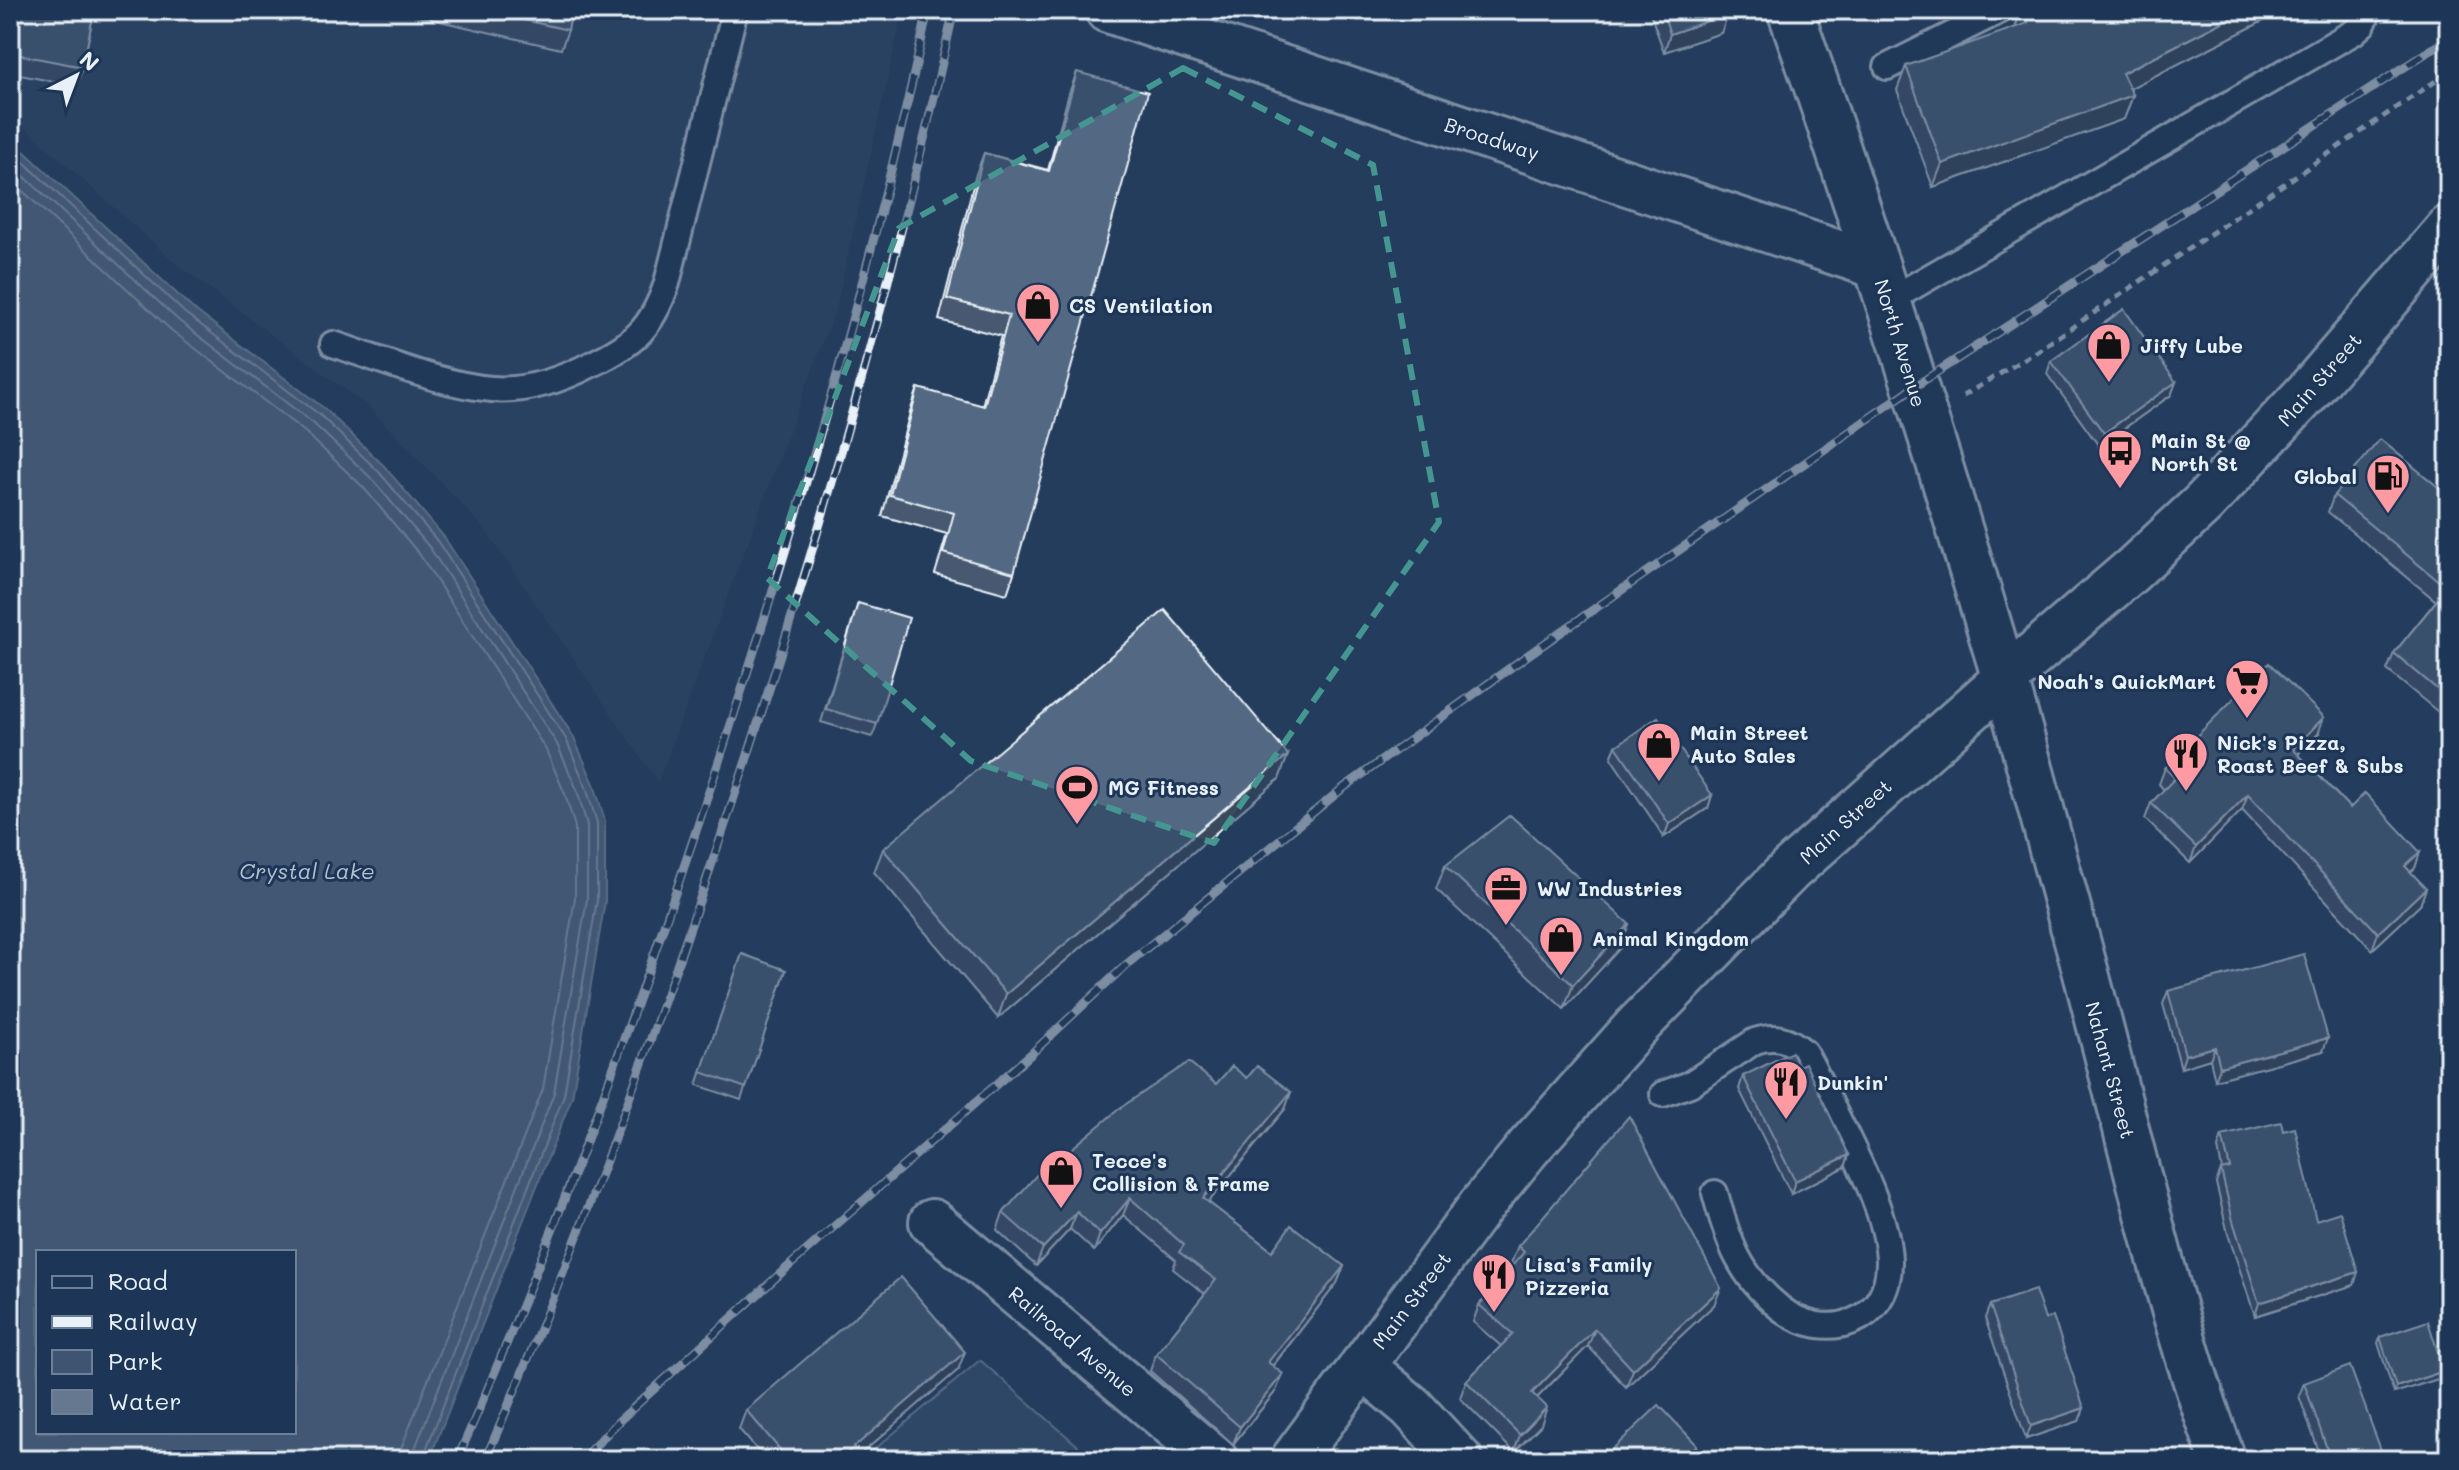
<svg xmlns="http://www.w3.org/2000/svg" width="2459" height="1470" viewBox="0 0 2459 1470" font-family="Mali,sans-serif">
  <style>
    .built { fill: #334a68 }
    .green { fill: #3e5472; stroke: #93a2b5; stroke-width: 2 }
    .water { fill: #657890; stroke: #99a8ba; stroke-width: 2; fill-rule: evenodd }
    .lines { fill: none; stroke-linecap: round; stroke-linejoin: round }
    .shore { stroke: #b4c1ce; stroke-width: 2 }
    .service-casing { stroke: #e8f1f8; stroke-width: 30 }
    .minor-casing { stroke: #e8f1f8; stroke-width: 50 }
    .tertiary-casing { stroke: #e8f1f8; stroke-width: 50 }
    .secondary-casing { stroke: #e8f1f8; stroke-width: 50 }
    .primary-casing { stroke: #e8f1f8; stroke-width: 50 }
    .path { stroke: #e8f1f8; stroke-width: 5; stroke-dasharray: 8 6; stroke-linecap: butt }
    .service { stroke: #1d3557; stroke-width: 24 }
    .minor { stroke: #1d3557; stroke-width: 44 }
    .tertiary { stroke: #1d3557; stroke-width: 44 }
    .secondary { stroke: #1d3557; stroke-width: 44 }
    .primary { stroke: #1d3557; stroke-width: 44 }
    .rail-casing { stroke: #e8f1f8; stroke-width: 9 }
    .rail { stroke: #1d3557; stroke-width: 6; stroke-dasharray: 18; stroke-linecap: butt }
    .wall { fill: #475970; stroke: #e8f1f8; stroke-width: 2 }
    .shaded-wall { fill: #3a485b; stroke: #e8f1f8; stroke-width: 2 }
    .building { fill: #536782; stroke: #e8f1f8; stroke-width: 2 }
    .marked { fill: none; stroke: #459590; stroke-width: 6; stroke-dasharray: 16 10; stroke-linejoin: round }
    .labels { text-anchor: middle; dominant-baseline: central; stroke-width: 6; stroke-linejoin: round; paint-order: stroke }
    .street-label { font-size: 20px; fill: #e8f1f8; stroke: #1d3557 }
    .poi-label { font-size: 20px; font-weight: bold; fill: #e8f1f8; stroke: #1d3557; text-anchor: start }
    .water-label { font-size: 22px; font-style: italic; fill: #b4c1ce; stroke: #1d3557 }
  </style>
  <rect width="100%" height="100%" fill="#253d5d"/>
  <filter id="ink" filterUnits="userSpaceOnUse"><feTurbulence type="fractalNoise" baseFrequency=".0125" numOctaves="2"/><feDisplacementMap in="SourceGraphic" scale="16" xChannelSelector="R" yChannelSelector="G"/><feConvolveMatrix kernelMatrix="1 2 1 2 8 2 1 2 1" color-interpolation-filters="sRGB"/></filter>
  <g filter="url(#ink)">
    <path class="built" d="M 10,10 L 903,10 L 837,304 L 658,782 L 483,527 L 371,409 L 173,261 L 10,114 Z"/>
    <path class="green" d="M 980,1360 L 1094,1460 L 862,1460 Z"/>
    <path class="water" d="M 10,138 L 191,307 L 325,409 L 384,466 L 444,537 L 573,736 L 594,784 L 605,821 L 605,901 L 572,1097 L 429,1460 L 10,1460 ZM 38,1252 L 294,1252 L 294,1432 L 38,1432 Z"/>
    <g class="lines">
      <path class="shore" d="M 10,149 L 185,313 L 320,415 L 379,472 L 438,542 L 566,739 L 586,787 L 597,823 L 597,900 L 564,1095 L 422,1460
        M 10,163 L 178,320 L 313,423 L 371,478 L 430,548 L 557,744 L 577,790 L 587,825 L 587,899 L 554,1093 L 414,1451 L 412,1460
        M 10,179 L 171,330 L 305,432 L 363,487 L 420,555 L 546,750 L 565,794 L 575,827 L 575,898 L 543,1089 L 402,1446 L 400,1460"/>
      <g class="service-casing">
        <path id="service" d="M 1887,67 L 2001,10
          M 1888,301 L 2354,32 L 2363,24 L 2369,10
          M 333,344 C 382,360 442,385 492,389 C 527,392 561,380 592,364 C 634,344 652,328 667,283 L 735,10
          M 1663,1094 L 1690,1084 L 1755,1041 C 1775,1035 1788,1038 1804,1052 C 1817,1075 1828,1099 1840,1123 C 1859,1162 1888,1218 1889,1261 C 1890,1324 1825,1344 1780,1308 C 1739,1275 1728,1241 1715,1193"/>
      </g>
      <g class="minor-casing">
        <path id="minor" d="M 932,1222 L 1215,1460
          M 1362,1366 L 1411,1407 L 1460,1460"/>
      </g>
      <g class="tertiary-casing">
        <path id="tertiary" d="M 1108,10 L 1877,266"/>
      </g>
      <g class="secondary-casing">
        <path id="secondary" d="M 1790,10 C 1868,230 1937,453 2004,676 C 2030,764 2052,852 2077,940 C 2125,1114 2161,1291 2223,1460"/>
      </g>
      <g class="primary-casing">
        <path id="primary" d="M 1293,1460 L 1480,1207 L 1529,1147 L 1636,1027 L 1790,870 L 2005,679 L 2132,570 L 2203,504 L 2307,393 L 2449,228"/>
      </g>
      <path class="path" d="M 1963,396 L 2036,352 L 2449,72"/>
      <use href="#service" class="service"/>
      <use href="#minor" class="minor"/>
      <use href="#tertiary" class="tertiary"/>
      <use href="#secondary" class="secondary"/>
      <use href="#primary" class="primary"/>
      <g class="rail-casing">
        <path id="rail" d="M 457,1460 C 571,1200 666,932 751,661 C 819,447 881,230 928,10
          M 485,1460 C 567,1273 638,1080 704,887 C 802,599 888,307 954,10
          M 581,1460 L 620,1420 L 781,1273 L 1031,1054 L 1127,964 L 1342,789 L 1528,655 L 1914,387 L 2449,38"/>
      </g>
      <use href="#rail" class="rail"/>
    </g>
    <path class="wall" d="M 15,10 L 94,10 L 83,67 L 76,86 L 10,73 L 10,34 Z
      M 392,10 L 572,10 L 568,30 L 561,49 Z
      M 1649,10 L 1726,10 L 1721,33 L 1664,52 Z
      M 2021,10 L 2285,10 L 2130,88 L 2133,95 L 2124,119 L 1933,187 L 1897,90 L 1906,66 L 2015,28 Z
      M 1077,72 L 1014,573 L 1007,594 L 935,574 L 947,534 L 882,516 L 911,409 L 918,388 L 982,406 L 1001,336 L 939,320 L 976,174 L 984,153 L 1048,170 L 1069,93 Z
      M 2051,361 L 2176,382 L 2171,395 L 2099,446 L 2047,374 Z
      M 2334,495 L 2449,496 L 2449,721 L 2387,670 L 2394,653 L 2436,601 L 2328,512 Z
      M 858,603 L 877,724 L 872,737 L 821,722 Z
      M 2318,734 L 2298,754 L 2350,808 L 2420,852 L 2415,868 L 2410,872 L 2426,888 L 2420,905 L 2372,950 L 2242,810 L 2190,863 L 2145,819 L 2151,803 L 2164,790 L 2159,784 L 2165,768 Z
      M 1616,746 L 1712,795 L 1708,808 L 1664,837 L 1611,758 Z
      M 1288,755 L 1279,779 L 998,1018 L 874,872 L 883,849 Z
      M 1445,866 L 1629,924 L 1620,948 L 1564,1009 L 1436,889 Z
      M 742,954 L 786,970 L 741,1100 L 697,1085 Z
      M 2168,991 L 2323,1051 L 2215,1080 L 2210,1059 L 2181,1068 L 2163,1004 Z
      M 1799,1066 L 1849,1155 L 1845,1167 L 1791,1194 L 1739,1089 L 1743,1076 Z
      M 1247,1078 L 1291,1092 L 1285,1109 L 1208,1202 L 1272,1251 L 1344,1266 L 1337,1283 L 1273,1366 L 1276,1391 L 1233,1444 L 1150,1371 L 1156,1354 L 1205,1294 L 1173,1269 L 1176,1260 L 1123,1215 L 1094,1251 L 1070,1229 L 1036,1266 L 997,1230 L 1003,1213 L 1052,1165 L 1216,1084 Z
      M 2283,1131 L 2316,1220 L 2354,1285 L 2255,1316 L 2228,1234 L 2216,1183 L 2221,1170 L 2222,1170 L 2218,1148 L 2222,1136 Z
      M 1518,1246 L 1714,1305 L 1626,1387 L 1588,1346 L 1537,1398 L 1541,1425 L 1514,1452 L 1460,1398 L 1466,1381 L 1501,1346 L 1473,1322 L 1479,1305 L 1513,1265 L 1511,1263 Z
      M 1990,1305 L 2045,1319 L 2084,1408 L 2079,1421 L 2026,1439 L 1985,1318 Z
      M 2380,1337 L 2444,1371 L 2441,1378 L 2394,1393 L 2378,1343 Z
      M 958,1370 L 854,1460 L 766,1460 L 739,1429 L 746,1410 Z
      M 2304,1383 L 2381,1450 L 2386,1460 L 2322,1460 L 2299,1396 Z"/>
    <path class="shaded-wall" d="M 2246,10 L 2285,10 L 2113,97 L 2122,73 Z
      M 1728,14 L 1721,33 L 1664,52 L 1670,34 Z
      M 2133,95 L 2124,119 L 1933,187 L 1942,164 Z
      M 2176,382 L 2171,395 L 2099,446 L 2104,433 Z
      M 2324,717 L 2318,734 L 2287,765 L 2293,749 Z
      M 1288,755 L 1279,779 L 998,1018 L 1006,994 Z
      M 2248,794 L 2242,810 L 2190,863 L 2196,847 Z
      M 1712,795 L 1708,808 L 1664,837 L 1669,824 Z
      M 2420,852 L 2415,868 L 2399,883 L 2405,866 Z
      M 2426,888 L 2420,905 L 2372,950 L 2378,933 Z
      M 1629,924 L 1620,948 L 1564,1009 L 1573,985 Z
      M 2328,1038 L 2323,1051 L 2215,1080 L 2220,1067 Z
      M 2215,1047 L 2210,1059 L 2181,1068 L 2185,1055 Z
      M 1291,1092 L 1285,1109 L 1197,1216 L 1203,1198 Z
      M 1849,1155 L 1845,1167 L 1791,1194 L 1795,1181 Z
      M 1130,1198 L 1123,1215 L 1094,1251 L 1100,1234 Z
      M 1077,1212 L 1070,1229 L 1036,1266 L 1043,1248 Z
      M 1344,1266 L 1337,1283 L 1262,1379 L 1268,1362 Z
      M 2358,1272 L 2354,1285 L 2255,1316 L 2259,1303 Z
      M 1721,1288 L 1714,1305 L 1626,1387 L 1633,1370 Z
      M 1595,1329 L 1588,1346 L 1525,1410 L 1532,1393 Z
      M 965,1352 L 958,1370 L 854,1460 L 839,1460 Z
      M 2444,1371 L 2441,1378 L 2394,1393 L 2396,1387 Z
      M 1283,1374 L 1276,1391 L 1233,1444 L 1240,1427 Z
      M 1547,1407 L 1541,1425 L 1514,1452 L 1520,1435 Z
      M 2084,1408 L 2079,1421 L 2026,1439 L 2031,1426 Z
      M 1697,1445 L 1692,1458 L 1690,1460 L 1681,1460 Z"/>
    <path class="building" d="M 18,10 L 94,10 L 83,67 L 10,53 Z
      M 481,10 L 572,10 L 568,30 Z
      M 1662,10 L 1726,10 L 1728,14 L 1670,34 Z
      M 2023,10 L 2246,10 L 2122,73 L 2133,95 L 1942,164 L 1906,66 L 2028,23 Z
      M 1077,72 L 1148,92 L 1014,573 L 943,553 L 954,513 L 890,495 L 918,388 L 984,406 L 1009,315 L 947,299 L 984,153 L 1049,171 Z
      M 2124,309 L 2176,382 L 2104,433 L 2051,361 Z
      M 2380,439 L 2449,496 L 2449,517 L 2445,522 L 2449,525 L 2449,699 L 2394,653 L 2447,588 L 2334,495 Z
      M 858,603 L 909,618 L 877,724 L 826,709 Z
      M 1165,610 L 1288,755 L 1006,994 L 883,849 Z
      M 2269,663 L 2324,717 L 2293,749 L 2350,808 L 2365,793 L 2420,852 L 2405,866 L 2426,888 L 2378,933 L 2248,794 L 2196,847 L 2151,803 L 2175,778 L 2165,768 Z
      M 1658,717 L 1712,795 L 1669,824 L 1616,746 Z
      M 1510,815 L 1629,924 L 1573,985 L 1445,866 Z
      M 742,954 L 786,970 L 746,1088 L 701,1072 Z
      M 2304,954 L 2328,1038 L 2220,1067 L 2215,1047 L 2185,1055 L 2168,991 Z
      M 1792,1052 L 1799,1066 L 1805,1063 L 1849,1155 L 1795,1181 L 1743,1076 Z
      M 1189,1062 L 1216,1084 L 1232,1066 L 1247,1078 L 1257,1066 L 1291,1092 L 1203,1198 L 1272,1251 L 1291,1225 L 1344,1266 L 1268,1362 L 1283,1374 L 1240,1427 L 1156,1354 L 1216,1280 L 1179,1252 L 1184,1245 L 1130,1198 L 1100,1234 L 1077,1212 L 1043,1248 L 1003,1213 L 1048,1162 L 1052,1165 L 1120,1108 Z
      M 1629,1116 L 1721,1288 L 1633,1370 L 1595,1329 L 1532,1393 L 1547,1407 L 1520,1435 L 1466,1381 L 1513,1334 L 1479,1305 L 1524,1252 L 1518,1246 Z
      M 2281,1122 L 2283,1131 L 2295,1128 L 2316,1220 L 2340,1212 L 2358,1272 L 2259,1303 L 2233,1221 L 2221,1170 L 2230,1168 L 2222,1136 Z
      M 901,1277 L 965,1352 L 839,1460 L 789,1460 L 746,1410 Z
      M 2035,1290 L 2045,1319 L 2053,1316 L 2084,1408 L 2031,1426 L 1990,1305 Z
      M 2428,1321 L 2444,1371 L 2396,1387 L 2380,1337 Z
      M 2350,1366 L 2381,1450 L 2386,1460 L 2331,1460 L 2304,1383 Z
      M 1659,1405 L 1697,1445 L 1681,1460 L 1601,1460 Z"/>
  </g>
  <path d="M0 0H2459V1470H0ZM 1183,68 L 1373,165 L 1439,522 L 1214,843 L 971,761 L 767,578 L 899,228 Z" fill="#253d5d" fill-opacity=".55" fill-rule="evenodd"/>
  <path class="marked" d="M 1183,68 L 1373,165 L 1439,522 L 1214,843 L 971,761 L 767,578 L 899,228 Z"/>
  <defs>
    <g id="shop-pin" transform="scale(2.3)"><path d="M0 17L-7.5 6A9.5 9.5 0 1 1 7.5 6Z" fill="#ff9aa2" stroke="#1d3557"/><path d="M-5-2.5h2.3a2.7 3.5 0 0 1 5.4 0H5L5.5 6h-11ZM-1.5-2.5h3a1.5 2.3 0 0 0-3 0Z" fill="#111"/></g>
    <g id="bus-pin" transform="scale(2.3)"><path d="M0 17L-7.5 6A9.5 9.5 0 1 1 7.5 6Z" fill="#ff9aa2" stroke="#1d3557"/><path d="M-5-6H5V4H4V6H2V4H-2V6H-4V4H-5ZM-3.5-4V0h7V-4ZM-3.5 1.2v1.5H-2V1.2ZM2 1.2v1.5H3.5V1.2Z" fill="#111"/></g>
    <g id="fuel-pin" transform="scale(2.3)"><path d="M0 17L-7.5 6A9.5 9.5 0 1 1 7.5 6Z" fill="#ff9aa2" stroke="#1d3557"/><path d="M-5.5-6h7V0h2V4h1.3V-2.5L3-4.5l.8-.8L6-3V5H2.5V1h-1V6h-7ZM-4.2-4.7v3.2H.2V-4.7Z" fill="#111"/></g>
    <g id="supermarket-pin" transform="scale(2.3)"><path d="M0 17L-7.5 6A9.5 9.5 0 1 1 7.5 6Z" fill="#ff9aa2" stroke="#1d3557"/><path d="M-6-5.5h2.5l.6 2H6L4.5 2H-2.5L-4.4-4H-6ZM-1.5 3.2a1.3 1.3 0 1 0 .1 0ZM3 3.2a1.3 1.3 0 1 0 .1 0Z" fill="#111"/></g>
    <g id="restaurant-pin" transform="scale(2.3)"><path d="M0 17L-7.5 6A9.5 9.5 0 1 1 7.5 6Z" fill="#ff9aa2" stroke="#1d3557"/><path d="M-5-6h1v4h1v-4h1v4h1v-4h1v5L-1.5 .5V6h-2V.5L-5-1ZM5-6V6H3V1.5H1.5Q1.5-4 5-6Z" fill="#111"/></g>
    <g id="stadium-pin" transform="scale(2.3)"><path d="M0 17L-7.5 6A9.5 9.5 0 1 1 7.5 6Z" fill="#ff9aa2" stroke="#1d3557"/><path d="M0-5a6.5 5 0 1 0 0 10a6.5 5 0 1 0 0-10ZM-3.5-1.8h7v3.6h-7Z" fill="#111"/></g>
    <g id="office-pin" transform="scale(2.3)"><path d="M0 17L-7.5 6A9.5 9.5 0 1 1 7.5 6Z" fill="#ff9aa2" stroke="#1d3557"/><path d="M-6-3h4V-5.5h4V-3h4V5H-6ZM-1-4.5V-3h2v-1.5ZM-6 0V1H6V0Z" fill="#111"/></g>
  </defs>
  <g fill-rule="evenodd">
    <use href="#shop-pin" x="1038" y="305"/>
    <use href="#shop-pin" x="2109" y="345"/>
    <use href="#bus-pin" x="2120" y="451"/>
    <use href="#fuel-pin" x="2388" y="476"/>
    <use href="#supermarket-pin" x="2247" y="681"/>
    <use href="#shop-pin" x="1659" y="744"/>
    <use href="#restaurant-pin" x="2186" y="754"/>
    <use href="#stadium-pin" x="1077" y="787"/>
    <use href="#office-pin" x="1506" y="888"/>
    <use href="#shop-pin" x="1561" y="938"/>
    <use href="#restaurant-pin" x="1786" y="1082"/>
    <use href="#shop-pin" x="1061" y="1171"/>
    <use href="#restaurant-pin" x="1494" y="1275"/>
  </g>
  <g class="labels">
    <g class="street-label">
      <text transform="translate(1492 138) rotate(18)">Broadway</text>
      <text transform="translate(1901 343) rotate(73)">North Avenue</text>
      <text transform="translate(2319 379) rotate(-49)">Main Street</text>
      <text transform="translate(1845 821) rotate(-42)">Main Street</text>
      <text transform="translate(2111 1070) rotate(75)">Nahant Street</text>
      <text transform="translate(1411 1300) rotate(-53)">Main Street</text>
      <text transform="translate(1073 1341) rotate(40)">Railroad Avenue</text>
    </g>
    <g class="poi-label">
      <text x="1069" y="305">CS Ventilation</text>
      <text x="2140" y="345">Jiffy Lube</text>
      <text x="2151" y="440">Main St @<tspan x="2151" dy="23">North St</tspan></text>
      <text x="2357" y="476" text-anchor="end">Global</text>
      <text x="2216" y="681" text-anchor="end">Noah's QuickMart</text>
      <text x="1690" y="732">Main Street<tspan x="1690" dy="23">Auto Sales</tspan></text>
      <text x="2217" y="742">Nick's Pizza,<tspan x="2217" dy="23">Roast Beef &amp; Subs</tspan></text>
      <text x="1108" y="787">MG Fitness</text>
      <text x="1537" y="888">WW Industries</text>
      <text x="1592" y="938">Animal Kingdom</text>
      <text x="1817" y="1082">Dunkin'</text>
      <text x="1092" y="1160">Tecce's<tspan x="1092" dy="23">Collision &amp; Frame</tspan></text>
      <text x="1525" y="1264">Lisa's Family<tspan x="1525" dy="23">Pizzeria</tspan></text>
    </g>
    <g class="water-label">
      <text x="307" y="870">Crystal Lake</text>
    </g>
  </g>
  <rect width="2459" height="1470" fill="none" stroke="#1d3557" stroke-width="40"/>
  <rect x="20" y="20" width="2419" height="1430" fill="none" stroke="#e8f1f8" stroke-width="3" filter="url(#ink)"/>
  <rect x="36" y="1250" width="260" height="184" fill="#1d3557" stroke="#6e8097" stroke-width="2"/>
  <rect x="52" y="1276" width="40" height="12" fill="#1d3557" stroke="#6e8097" stroke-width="2"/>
  <text x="108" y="1290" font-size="24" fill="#e8f1f8">Road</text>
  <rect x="52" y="1316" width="40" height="12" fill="#e8f1f8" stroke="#6e8097" stroke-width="2"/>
  <text x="108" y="1330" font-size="24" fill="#e8f1f8">Railway</text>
  <rect x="52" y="1350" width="40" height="24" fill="#3e5472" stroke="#6e8097" stroke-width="2"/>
  <text x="108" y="1370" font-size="24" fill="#e8f1f8">Park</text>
  <rect x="52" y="1390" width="40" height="24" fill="#657890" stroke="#6e8097" stroke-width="2"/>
  <text x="108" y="1410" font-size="24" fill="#e8f1f8">Water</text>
  <g transform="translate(76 76) rotate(42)" stroke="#1d3557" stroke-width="6" paint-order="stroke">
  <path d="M0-6L14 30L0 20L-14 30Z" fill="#e8f1f8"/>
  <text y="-12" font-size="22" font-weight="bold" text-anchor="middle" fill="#e8f1f8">N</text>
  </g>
</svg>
